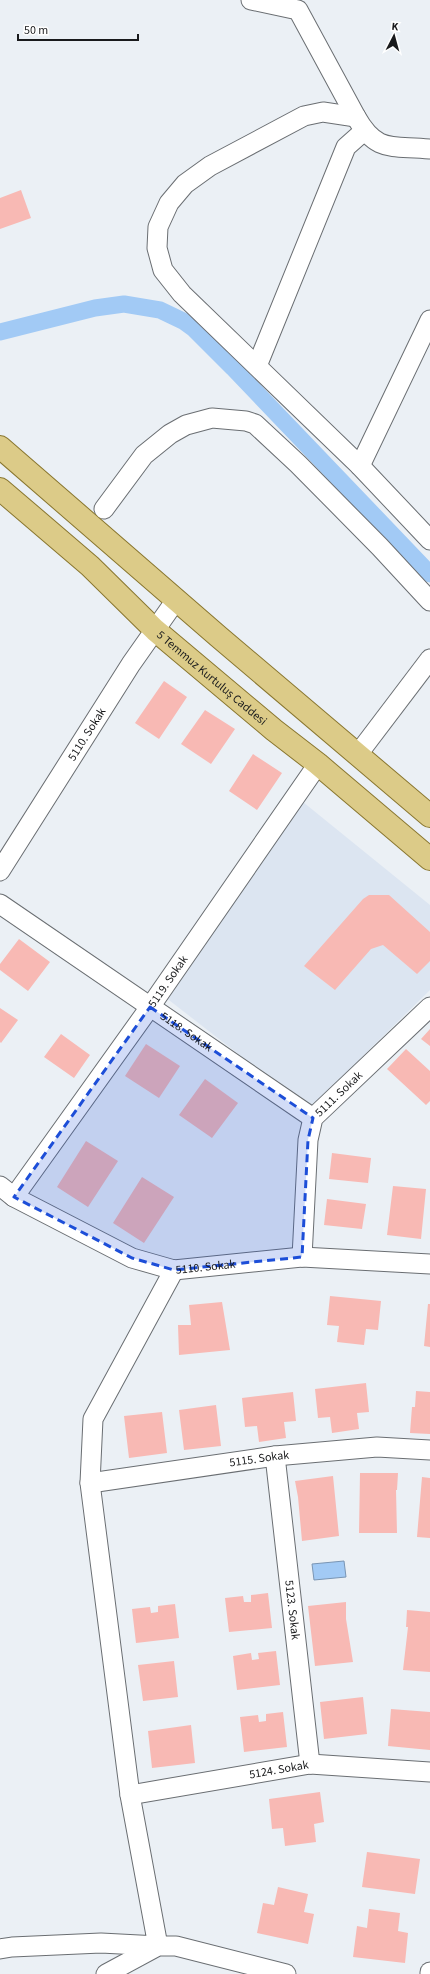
<svg xmlns="http://www.w3.org/2000/svg" width="430" height="1974" viewBox="0 0 430 1974" font-family="'Source Sans 3',sans-serif">
  <style>
    .built { fill: #dce5f1 }
    .water { fill: #a2caf5; stroke: #7995b4 }
    .lines { fill: none; stroke-linecap: round; stroke-linejoin: round }
    .canal { stroke: #a2caf5; stroke-width: 17 }
    .building { fill: #f8b9b4 }
    .minor-casing { stroke: #6a6e72; stroke-width: 21 }
    .major-casing { stroke: #89762f; stroke-width: 24 }
    .minor { stroke: #fff; stroke-width: 19 }
    .major { stroke: #dccb88; stroke-width: 22 }
    .marked { fill: #1d4ed8; fill-opacity: 0.2; stroke: #1d4ed8; stroke-width: 3; stroke-dasharray: 8 5; stroke-linejoin: round }
    .labels { text-anchor: middle; dominant-baseline: central; stroke-width: 3; stroke-linejoin: round; paint-order: stroke }
    .street-label { font-size: 12px; fill: #191a1c; stroke: #fff }
  </style>
  <rect width="100%" height="100%" fill="#ebf0f5"/>
  <path class="built" d="M 303,802 L 430,905 L 430,990 L 309,1109 L 165,997 Z"/>
  <path class="water" d="M 344,1561 L 346,1577 L 314,1580 L 312,1564 Z"/>
  <g class="lines">
    <path class="canal" d="M 0,332 L 95,308 L 124,304 L 160,310 L 183,321 L 194,329 L 233,368 L 430,574"/>
  </g>
  <path class="building" d="M 21,190 L 31,218 L 0,229 L 0,198 Z
    M 164,681 L 187,697 L 159,739 L 135,723 Z
    M 205,710 L 235,729 L 211,764 L 181,744 Z
    M 253,754 L 282,773 L 257,810 L 229,791 Z
    M 369,895 L 389,895 L 430,932 L 430,961 L 417,974 L 383,945 L 371,949 L 335,990 L 304,966 L 363,899 Z
    M 19,939 L 50,962 L 28,991 L 0,970 L 0,964 Z
    M 0,1008 L 18,1020 L 1,1043 L 0,1042 Z
    M 430,1029 L 430,1046 L 421,1039 Z
    M 61,1034 L 90,1055 L 74,1078 L 44,1057 Z
    M 146,1044 L 180,1066 L 159,1098 L 125,1076 Z
    M 406,1049 L 430,1071 L 430,1101 L 426,1105 L 387,1069 Z
    M 205,1079 L 238,1103 L 212,1138 L 179,1115 Z
    M 86,1141 L 118,1161 L 88,1207 L 57,1187 Z
    M 332,1153 L 371,1158 L 368,1183 L 329,1179 Z
    M 142,1177 L 174,1197 L 144,1243 L 113,1223 Z
    M 393,1186 L 426,1189 L 421,1239 L 387,1235 Z
    M 327,1199 L 366,1204 L 362,1229 L 324,1225 Z
    M 330,1296 L 381,1301 L 378,1330 L 366,1329 L 364,1345 L 337,1342 L 339,1326 L 327,1325 Z
    M 222,1302 L 230,1350 L 179,1355 L 178,1325 L 191,1325 L 189,1305 Z
    M 428,1304 L 430,1304 L 430,1347 L 424,1346 Z
    M 366,1383 L 369,1412 L 357,1413 L 359,1429 L 332,1433 L 330,1417 L 318,1418 L 315,1389 Z
    M 416,1391 L 430,1392 L 430,1434 L 410,1433 L 412,1407 L 415,1407 Z
    M 293,1392 L 296,1421 L 284,1422 L 286,1438 L 259,1442 L 257,1426 L 245,1427 L 242,1398 Z
    M 216,1405 L 221,1446 L 184,1450 L 179,1410 Z
    M 162,1412 L 167,1453 L 129,1458 L 124,1416 Z
    M 360,1473 L 398,1473 L 397,1490 L 396,1490 L 397,1533 L 359,1533 Z
    M 333,1476 L 339,1536 L 302,1541 L 298,1497 L 295,1481 Z
    M 422,1477 L 430,1478 L 430,1538 L 417,1537 Z
    M 268,1593 L 272,1628 L 229,1632 L 225,1598 L 243,1596 L 244,1602 L 251,1602 L 251,1595 Z
    M 346,1602 L 346,1619 L 353,1662 L 315,1666 L 308,1606 Z
    M 175,1604 L 179,1638 L 136,1643 L 132,1609 L 150,1607 L 151,1613 L 158,1612 L 158,1606 Z
    M 407,1610 L 430,1612 L 430,1672 L 403,1670 L 408,1627 L 406,1627 Z
    M 276,1651 L 280,1685 L 237,1690 L 233,1656 L 251,1653 L 252,1660 L 259,1659 L 258,1653 Z
    M 174,1661 L 178,1697 L 143,1701 L 138,1665 Z
    M 363,1697 L 367,1734 L 324,1739 L 320,1702 Z
    M 391,1709 L 430,1712 L 430,1750 L 388,1746 Z
    M 283,1712 L 287,1747 L 244,1752 L 240,1717 L 258,1715 L 259,1722 L 266,1721 L 266,1714 Z
    M 191,1725 L 195,1763 L 152,1768 L 148,1731 Z
    M 320,1792 L 324,1822 L 314,1824 L 316,1842 L 285,1846 L 283,1828 L 272,1829 L 269,1799 Z
    M 367,1852 L 420,1859 L 415,1894 L 362,1887 Z
    M 278,1887 L 308,1894 L 304,1912 L 314,1914 L 308,1944 L 257,1933 L 263,1903 L 274,1905 Z
    M 369,1909 L 400,1913 L 398,1931 L 408,1933 L 405,1963 L 353,1957 L 357,1926 L 367,1928 Z"/>
  <g class="lines">
    <g class="minor-casing">
      <g id="minor">
        <path d="M 251,0 L 298,10 L 356,117 C 377,154 392,145 430,149"/>
        <path d="M 356,117 L 323,112 L 304,116 L 210,166 L 185,184 L 169,203 L 158,227 L 157,248 L 163,270 L 182,294 L 360,466 L 430,540"/>
        <path d="M 257,366 L 346,147 L 364,131"/>
        <path d="M 360,466 L 430,320"/>
        <path d="M 104,509 L 144,455 L 170,434 L 186,425 L 212,418 L 246,421 L 255,424 L 298,464 L 380,547 L 430,601"/>
        <path d="M 358,754 L 430,659"/>
        <path id="s1" d="M 0,871 L 131,664 L 176,600"/>
        <path id="s2" d="M 0,904 L 313,1118"/>
        <path id="s3" d="M 0,1186 L 14,1197 L 132,1258 L 174,1270 L 302,1257 L 430,1264"/>
        <path id="s4" d="M 14,1197 L 150,1007 L 318,764"/>
        <path id="s5" d="M 302,1257 L 308,1140 L 313,1118 L 430,1007"/>
        <path id="s6" d="M 275,1456 L 310,1764"/>
        <path id="s7" d="M 90,1483 L 275,1456 L 377,1447 L 430,1450"/>
        <path id="s8" d="M 130,1795 L 310,1764 L 430,1772"/>
        <path d="M 0,1949 L 12,1947 L 101,1943 L 158,1946 L 130,1795 L 90,1483 L 93,1419 L 174,1270"/>
        <path d="M 106,1974 L 158,1946 L 176,1946 L 286,1974"/>
        <path d="M 430,1974 L 430,1972"/>
      </g>
    </g>
    <g class="major-casing">
      <g id="major">
        <path d="M 0,447 L 219,637 L 430,816"/>
        <path id="s9" d="M 0,489 L 90,566 L 155,630 L 274,730 L 318,764 L 430,859"/>
      </g>
    </g>
    <use href="#minor" class="minor"/>
    <use href="#major" class="major"/>
  </g>
  <path class="marked" d="M 150,1007 L 313,1118 L 308,1140 L 302,1257 L 174,1270 L 132,1258 L 14,1197 Z"/>
  <g class="labels">
    <g class="street-label">
      <text stroke="none"><textPath href="#s9" startOffset="284">5 Temmuz Kurtuluş Caddesi</textPath></text>
      <text stroke="none"><textPath href="#s1" startOffset="162">5110. Sokak</textPath></text>
      <text stroke="none"><textPath href="#s4" startOffset="265">5119. Sokak</textPath></text>
      <text stroke="none"><textPath href="#s2" startOffset="226">5118. Sokak</textPath></text>
      <text stroke="none"><textPath href="#s5" startOffset="175">5111. Sokak</textPath></text>
      <text stroke="none"><textPath href="#s3" startOffset="226">5110. Sokak</textPath></text>
      <text stroke="none"><textPath href="#s7" startOffset="171">5115. Sokak</textPath></text>
      <text stroke="none"><textPath href="#s6" startOffset="155">5123. Sokak</textPath></text>
      <text stroke="none"><textPath href="#s8" startOffset="151">5124. Sokak</textPath></text>
    </g>
  </g>
  <g transform="translate(394 36) rotate(6)" stroke="#ffffff" stroke-width="3" paint-order="stroke">
  <path d="M0-3L7 15L0 10L-7 15Z" fill="#191a1c"/>
  <text y="-6" font-size="11" font-weight="bold" text-anchor="middle" fill="#191a1c">K</text>
  </g>
  <path d="M18 34v6h120v-6" fill="none" stroke="#191a1c" stroke-width="2"/>
  <text x="24" y="34" font-size="12" fill="#191a1c" stroke="#ffffff" stroke-width="3" paint-order="stroke">50 m</text>
</svg>
